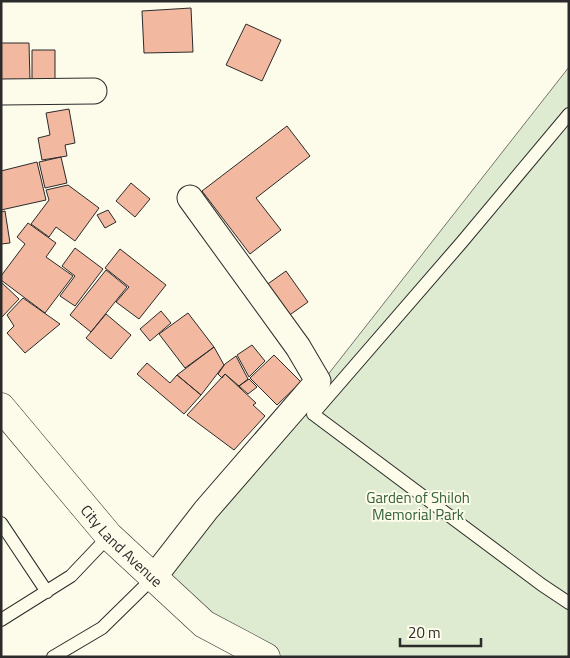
<svg xmlns="http://www.w3.org/2000/svg" width="570" height="658" viewBox="0 0 570 658" font-family="'Titillium Web',sans-serif">
  <style>
    .green { fill: #deebd1; stroke: #74746e }
    .building { fill: #f2b8a0; stroke: #2b2b2b }
    .lines { fill: none; stroke-linecap: round; stroke-linejoin: round }
    .service-casing { stroke: #2b2b2b; stroke-width: 14 }
    .minor-casing { stroke: #2b2b2b; stroke-width: 27 }
    .tertiary-casing { stroke: #2b2b2b; stroke-width: 29 }
    .service { stroke: #fdfbea; stroke-width: 12 }
    .minor { stroke: #fdfbea; stroke-width: 25 }
    .tertiary { stroke: #fdfbea; stroke-width: 28 }
    .labels { text-anchor: middle; dominant-baseline: central; stroke-width: 4; stroke-linejoin: round; paint-order: stroke }
    .park-label { font-size: 15px; fill: #34623c; stroke: #fdfbea }
    .street-label { font-size: 15px; fill: #2b2b2b; stroke: #fdfbea }
  </style>
  <rect width="100%" height="100%" fill="#fdfbea"/>
  <path class="green" d="M 569,67 L 569,657 L 254,657 L 154,577 L 261,460 Z"/>
  <path class="building" d="M 191,8 L 193,52 L 144,53 L 142,11 Z
    M 246,24 L 281,40 L 262,81 L 226,65 Z
    M 1,43 L 29,43 L 30,81 L 1,82 Z
    M 32,50 L 55,50 L 55,83 L 32,83 Z
    M 69,109 L 75,143 L 65,145 L 67,156 L 42,160 L 38,138 L 50,135 L 46,113 Z
    M 287,126 L 310,156 L 256,198 L 281,230 L 250,254 L 202,191 Z
    M 61,157 L 67,183 L 45,188 L 39,162 Z
    M 37,162 L 46,200 L 1,210 L 1,171 Z
    M 131,183 L 150,199 L 135,217 L 116,201 Z
    M 68,185 L 99,208 L 75,241 L 56,227 L 49,237 L 31,224 L 49,200 L 46,190 Z
    M 108,210 L 116,222 L 105,228 L 97,215 Z
    M 5,211 L 10,243 L 1,244 L 1,212 Z
    M 28,223 L 56,243 L 46,257 L 73,276 L 45,313 L 1,280 L 1,276 L 25,244 L 17,237 Z
    M 75,248 L 103,269 L 75,306 L 60,296 L 75,276 L 62,266 Z
    M 120,249 L 166,285 L 139,319 L 116,302 L 129,287 L 105,268 Z
    M 106,270 L 127,287 L 91,332 L 70,315 Z
    M 286,271 L 308,302 L 284,319 L 262,288 Z
    M 1,282 L 19,299 L 2,317 L 1,316 Z
    M 23,298 L 60,324 L 25,353 L 7,333 L 14,326 L 7,315 Z
    M 161,311 L 171,323 L 150,341 L 140,329 Z
    M 188,313 L 214,347 L 185,368 L 159,334 Z
    M 106,314 L 131,335 L 111,359 L 86,338 Z
    M 252,345 L 265,361 L 249,377 L 237,355 Z
    M 214,347 L 224,365 L 201,395 L 177,375 Z
    M 274,355 L 301,382 L 277,405 L 250,378 Z
    M 236,356 L 248,379 L 239,386 L 225,374 L 222,378 L 218,374 L 225,364 Z
    M 147,363 L 170,383 L 177,375 L 201,395 L 184,414 L 137,374 Z
    M 225,374 L 256,403 L 253,405 L 265,416 L 234,450 L 187,415 Z
    M 249,379 L 257,387 L 248,394 L 239,386 Z"/>
  <g class="lines">
    <g class="service-casing">
      <path id="service" d="M 569,114 L 462,242 L 313,414 L 542,585 L 569,603
        M 1,523 L 47,592
        M 1,620 L 71,576 L 109,536
        M 53,657 L 102,628 L 154,577"/>
    </g>
    <g class="minor-casing">
      <path id="minor" d="M 1,92 L 94,91
        M 154,577 L 206,510 L 318,381 L 298,347 L 190,198"/>
    </g>
    <g class="tertiary-casing">
      <g id="tertiary">
        <path id="s1" d="M 1,407 L 109,536 L 204,624 L 266,657"/>
      </g>
    </g>
    <use href="#service" class="service"/>
    <use href="#minor" class="minor"/>
    <use href="#tertiary" class="tertiary"/>
  </g>
  <g class="labels">
    <g class="park-label">
      <text x="418" y="497">Garden of Shiloh<tspan x="418" dy="17">Memorial Park</tspan></text>
    </g>
    <g class="street-label">
      <text stroke="none"><textPath href="#s1" startOffset="184">City Land Avenue</textPath></text>
    </g>
  </g>
  <rect width="570" height="658" fill="none" stroke="#2b2b2b" stroke-width="5"/>
  <path d="M400 638v8h81v-8" fill="none" stroke="#2b2b2b" stroke-width="2.5"/>
  <text x="408" y="638" font-size="15" fill="#2b2b2b" stroke="#fdfbea" stroke-width="4" paint-order="stroke">20 m</text>
</svg>
